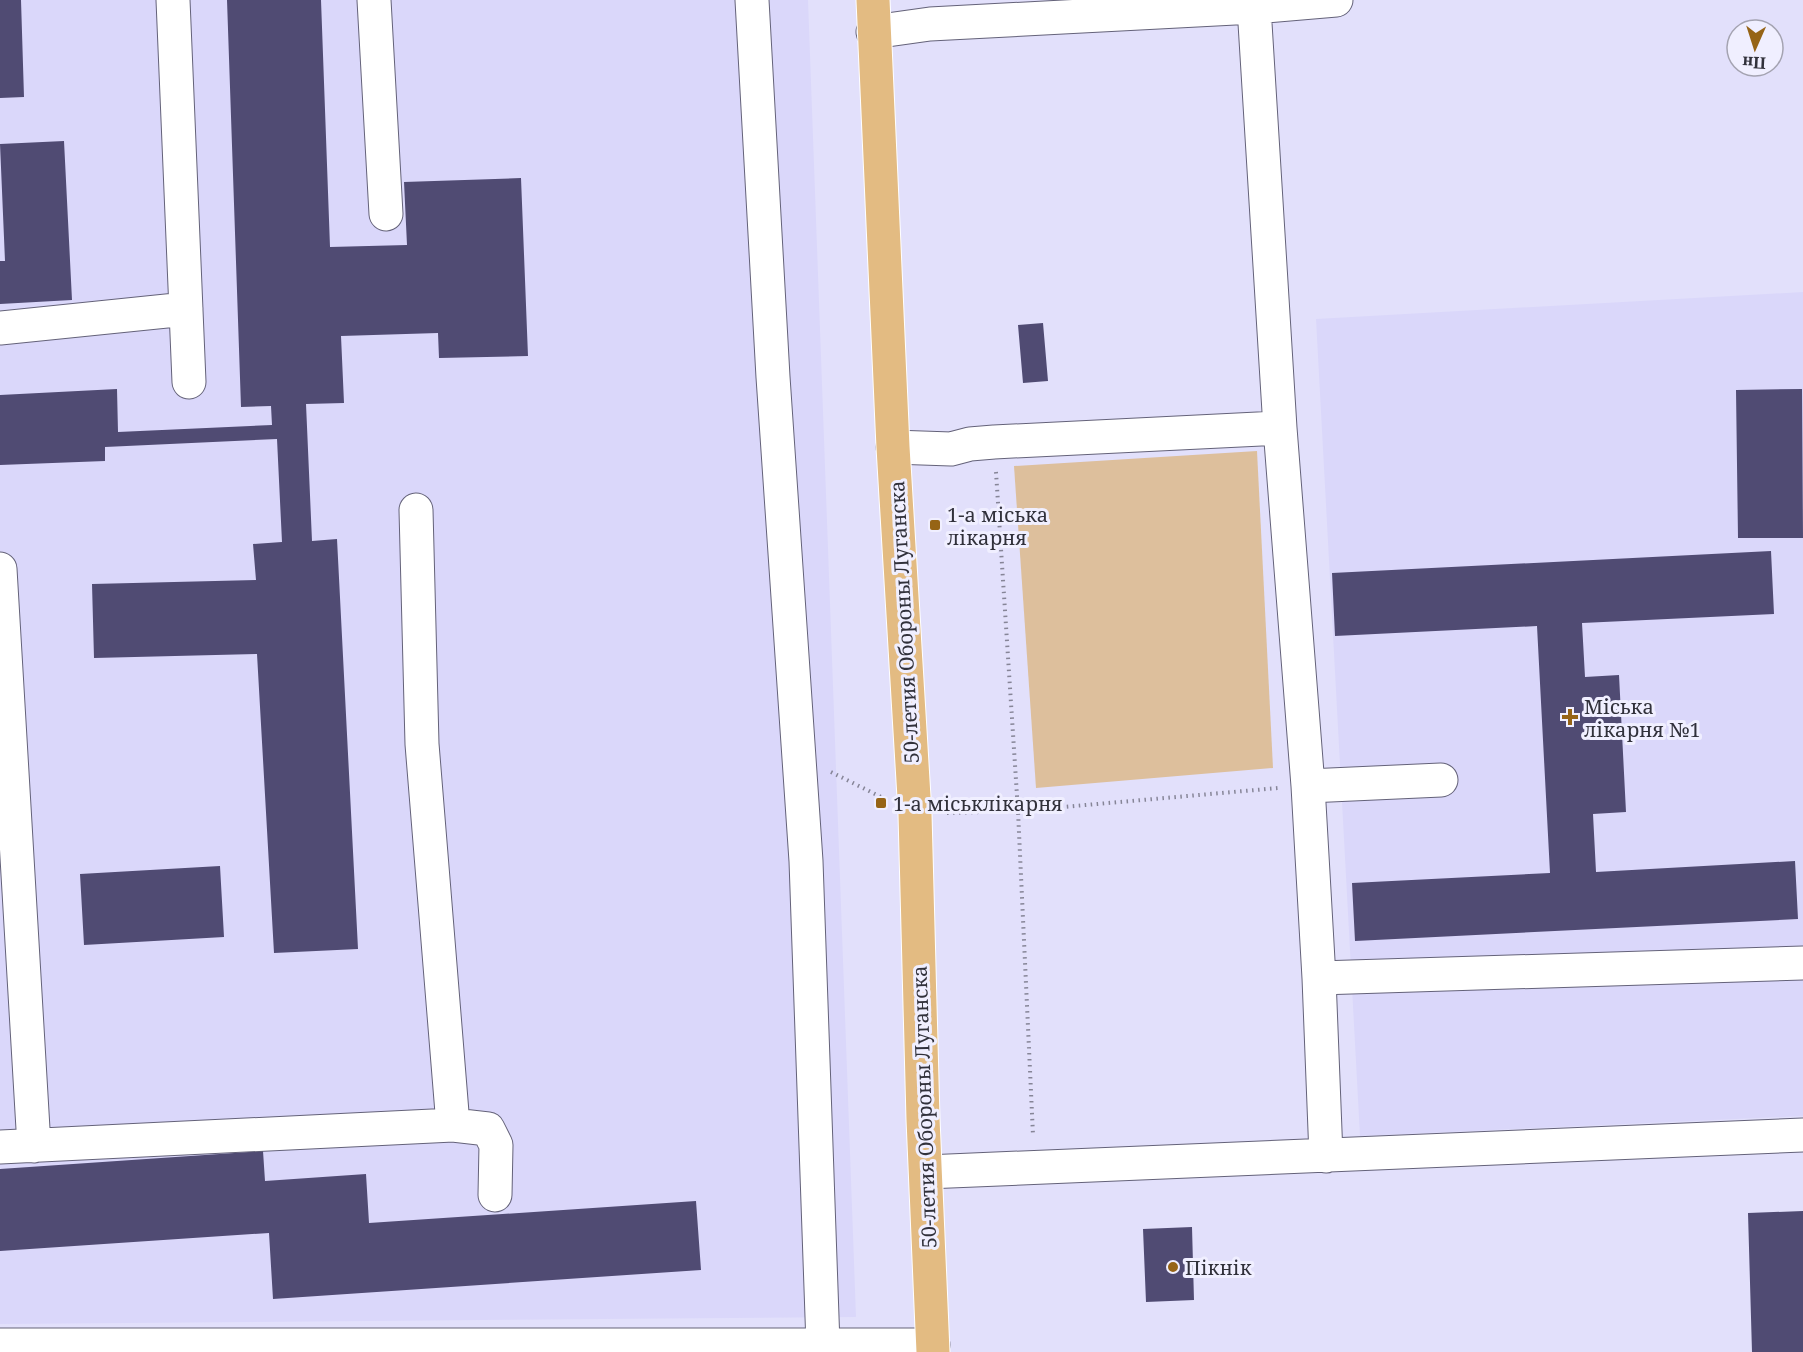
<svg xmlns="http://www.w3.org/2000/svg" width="1803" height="1352" viewBox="0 0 1803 1352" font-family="'Noto Serif',serif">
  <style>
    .built { fill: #dad7fa }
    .green { fill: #ddbf9c }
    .building { fill: #504b73 }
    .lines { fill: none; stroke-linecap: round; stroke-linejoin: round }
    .minor-casing { stroke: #646279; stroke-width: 35 }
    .major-casing { stroke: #fff; stroke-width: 35 }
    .path { stroke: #868597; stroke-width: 4; stroke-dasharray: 1.5 4.5; stroke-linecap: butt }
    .minor { stroke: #fff; stroke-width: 33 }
    .major { stroke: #e3bb82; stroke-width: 33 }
    .poi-dot { fill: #966416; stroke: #f0efff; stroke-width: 2 }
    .labels { text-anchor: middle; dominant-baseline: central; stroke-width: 6; stroke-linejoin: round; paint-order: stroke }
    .poi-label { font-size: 20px; fill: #31313b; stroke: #f0efff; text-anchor: start }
    .street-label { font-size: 20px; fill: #31313b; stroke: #f0efff }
  </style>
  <rect width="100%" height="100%" fill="#e2e0fb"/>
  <path class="built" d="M 0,0 L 808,0 L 856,1317 L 0,1324 Z
    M 1803,292 L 1803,1116 L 1360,1136 L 1316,319 Z"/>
  <path class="green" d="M 1257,451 L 1273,768 L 1036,788 L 1014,466 Z"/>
  <path class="building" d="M 0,0 L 21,0 L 24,97 L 0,98 Z
    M 227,0 L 321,0 L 330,247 L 407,245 L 404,182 L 521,178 L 528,356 L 439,358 L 438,333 L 341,336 L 344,403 L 306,404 L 312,541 L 337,539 L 358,949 L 274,953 L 257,654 L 94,658 L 92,584 L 256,580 L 253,544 L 282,542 L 277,439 L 105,447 L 105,461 L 0,465 L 0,395 L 117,389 L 118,432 L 272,425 L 271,406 L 241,407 Z
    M 64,141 L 72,300 L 0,304 L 0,261 L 5,261 L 0,144 Z
    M 1043,323 L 1048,381 L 1023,383 L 1018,325 Z
    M 1802,389 L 1803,538 L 1738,538 L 1736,390 Z
    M 1771,551 L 1774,614 L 1582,623 L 1585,677 L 1619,675 L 1626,812 L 1593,814 L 1596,872 L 1795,861 L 1798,919 L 1355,941 L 1352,883 L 1550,873 L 1537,626 L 1335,636 L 1332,573 Z
    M 220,866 L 224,937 L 84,945 L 80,874 Z
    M 263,1151 L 265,1181 L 366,1174 L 369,1223 L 696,1201 L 701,1270 L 273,1299 L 269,1233 L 0,1251 L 0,1169 Z
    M 1803,1211 L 1803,1352 L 1752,1352 L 1748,1213 Z
    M 1192,1227 L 1194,1300 L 1146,1302 L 1143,1229 Z"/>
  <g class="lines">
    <g class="minor-casing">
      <path id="minor" d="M 173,0 L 189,382
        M 374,0 L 386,214
        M 752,0 L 773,377 L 806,861 L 823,1345
        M 1254,7 L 1280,428 L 1308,786 L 1319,978 L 1326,1156
        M 873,32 L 930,24 L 1254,7 L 1336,0
        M 0,328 L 186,309
        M 893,447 L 951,449 L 970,444 L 994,442 L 1280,428
        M 0,569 L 34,1146
        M 1308,786 L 1441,780
        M 1319,978 L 1803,963
        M 453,1125 L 488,1129 L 496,1145 L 495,1195
        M 0,1147 L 453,1125 L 422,744 L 416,510
        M 926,1172 L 1803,1135
        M 0,1345 L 933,1345"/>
    </g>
    <g class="major-casing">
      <path id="major" d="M 873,0 L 893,447 L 915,814 L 923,1119 L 933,1352"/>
    </g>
    <path class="path" d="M 996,472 L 1018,811 L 1033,1135
      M 831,772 L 883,798
      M 947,813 L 1018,811 L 1278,788"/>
    <use href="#minor" class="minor"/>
    <use href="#major" class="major"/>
  </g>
  <g class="poi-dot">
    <rect x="929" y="519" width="12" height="12" rx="3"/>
    <path d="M1567 708h6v6h6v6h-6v6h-6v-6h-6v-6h6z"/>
    <rect x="875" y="797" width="12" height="12" rx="3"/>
    <circle cx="1173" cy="1267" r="6"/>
  </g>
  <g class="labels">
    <g class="poi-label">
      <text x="947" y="514">1-а міська<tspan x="947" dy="23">лікарня</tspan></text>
      <text x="1584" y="706">Міська<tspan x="1584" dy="23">лікарня №1</tspan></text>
      <text x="893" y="803">1-а міськлікарня</text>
      <text x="1185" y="1267">Пікнік</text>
    </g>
    <g class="street-label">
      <text transform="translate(904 622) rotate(-93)">50-летия Обороны Луганска</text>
      <text transform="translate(924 1107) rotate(-92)">50-летия Обороны Луганска</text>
    </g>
  </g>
  <g transform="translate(1755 48) rotate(183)"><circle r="28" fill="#f0efff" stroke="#a4a3b1" stroke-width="1.5"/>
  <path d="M0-4.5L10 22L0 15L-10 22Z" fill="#966416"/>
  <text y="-9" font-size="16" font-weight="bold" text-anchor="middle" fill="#31313b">Пн</text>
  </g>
</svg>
